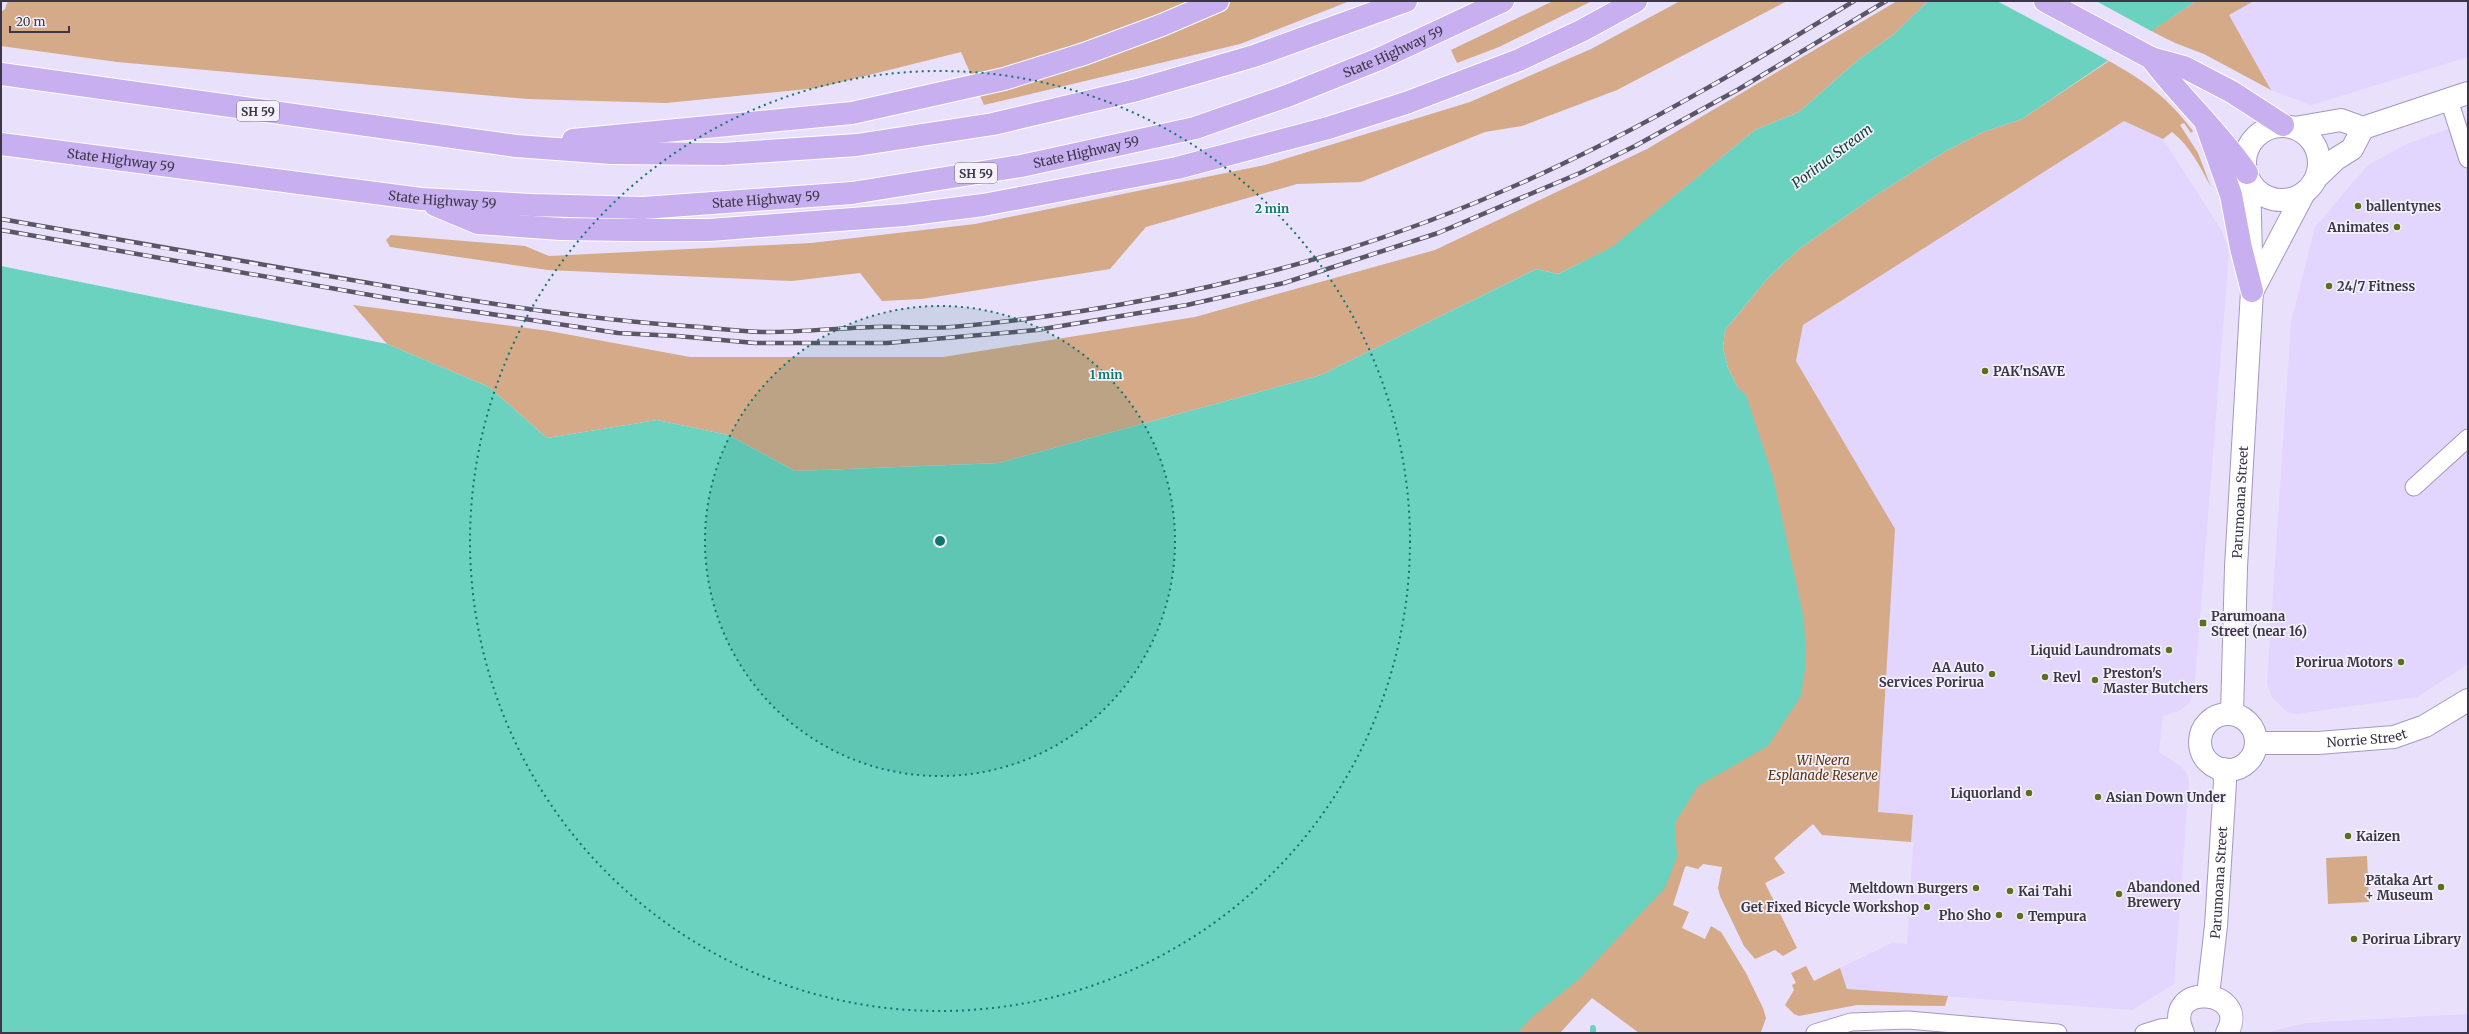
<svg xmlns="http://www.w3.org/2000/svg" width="2469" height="1034" viewBox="0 0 2469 1034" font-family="Merriweather,serif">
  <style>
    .built { fill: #e2d5fe }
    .green { fill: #d4aa89 }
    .water { fill: #6bd2bf }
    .pier { fill: #e9e0fb }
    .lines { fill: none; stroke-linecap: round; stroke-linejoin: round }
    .stream { stroke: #6bd2bf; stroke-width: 6 }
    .minor-casing { stroke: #a598c1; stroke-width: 19 }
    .tertiary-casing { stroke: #a598c1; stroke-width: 24 }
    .secondary-casing { stroke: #a598c1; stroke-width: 24 }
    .primary-casing { stroke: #fff; stroke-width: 24 }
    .minor { stroke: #fff; stroke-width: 17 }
    .tertiary { stroke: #fff; stroke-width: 22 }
    .secondary { stroke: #fff; stroke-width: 22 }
    .primary { stroke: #c8aff0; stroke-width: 22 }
    .rail-casing { stroke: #5b5568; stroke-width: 4.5 }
    .rail { stroke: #f4f1fa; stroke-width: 3; stroke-dasharray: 9; stroke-linecap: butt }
    .ring { fill: none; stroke: #0f766e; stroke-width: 2; stroke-dasharray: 2 4 }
    .poi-dot { fill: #5e6f1b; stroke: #f4f1fa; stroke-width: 1.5 }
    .labels { text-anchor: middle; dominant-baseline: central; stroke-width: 3.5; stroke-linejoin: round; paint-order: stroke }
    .shield { fill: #f4f1fa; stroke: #736f7d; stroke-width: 1 }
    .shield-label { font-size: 12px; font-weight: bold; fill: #3c3748 }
    .street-label { font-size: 13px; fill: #3c3748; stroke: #f4f1fa }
    .poi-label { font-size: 13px; font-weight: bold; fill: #3c3748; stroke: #f4f1fa; text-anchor: start }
    .park-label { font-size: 13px; font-style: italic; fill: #5d340b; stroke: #f4f1fa }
    .water-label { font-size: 14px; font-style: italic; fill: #114038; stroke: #f4f1fa }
    .centre { fill: #0f766e; stroke: #f4f1fa; stroke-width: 2 }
    .ring-label { font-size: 12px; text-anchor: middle; font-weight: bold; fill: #0f766e; stroke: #f4f1fa; stroke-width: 3.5; stroke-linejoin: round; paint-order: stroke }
  </style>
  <rect width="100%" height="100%" fill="#e9e0fb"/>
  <path class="built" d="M 2254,1 L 2468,1 L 2468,57 L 2311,105 L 2271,90 L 2229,15 Z
    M 2124,121 L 2163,139 L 2223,233 L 2229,252 L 2194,692 L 2189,703 L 2179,711 L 2163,716 L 2159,752 L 2179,765 L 2186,772 L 2189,780 L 2174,984 L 2132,1010 L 1847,989 L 1840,968 L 1892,943 L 1907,944 L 1913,847 L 1914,842 L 1911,842 L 1913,815 L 1878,813 L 1893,557 L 1796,361 L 1803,325 Z
    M 2468,122 L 2468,664 L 2417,697 L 2295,714 L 2287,712 L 2272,697 L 2267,684 L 2291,322 L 2315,227 L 2368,165 L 2409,143 Z
    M 2468,1014 L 2468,1033 L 2265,1033 L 2306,1023 Z"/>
  <path class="green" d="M 8,1 L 1350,1 L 1240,44 L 984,105 L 961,52 L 817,88 L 666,103 L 528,99 L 117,62 L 1,46 L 1,12 L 5,9 Z
    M 1553,1 L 1592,1 L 1499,47 L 1457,63 L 1451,50 Z
    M 1680,1 L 1787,1 L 1617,90 L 1522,126 L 1485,132 L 1361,182 L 1297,184 L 1146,227 L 1110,269 L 922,299 L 882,301 L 860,273 L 792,281 L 548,270 L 390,247 L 386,240 L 391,235 L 525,246 L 549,256 L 811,243 L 975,224 L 1265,165 L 1470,102 L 1591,49 Z
    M 1897,1 L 1928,1 L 1893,35 L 1858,60 L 1799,112 L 1755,130 L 1613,247 L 1558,274 L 1536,269 L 1321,375 L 999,463 L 795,471 L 728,435 L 657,420 L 547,438 L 489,387 L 387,344 L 353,305 L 549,331 L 690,357 L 943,357 L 1195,317 L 1435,250 L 1647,149 Z
    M 2196,1 L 2254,1 L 2229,15 L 2271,90 L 2204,54 L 2175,43 L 2151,31 Z
    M 2109,61 C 2145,81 2168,98 2193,131 L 2191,133 L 2184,123 L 2180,125 L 2198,153 L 2211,187 C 2200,167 2191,147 2172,132 L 2163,139 L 2124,121 L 1803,325 L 1796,361 L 1895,529 L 1878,812 L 1913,815 L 1911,842 L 1822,835 L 1813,824 L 1774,858 L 1785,873 L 1765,883 L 1797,948 L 1783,956 L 1775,950 L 1755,959 L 1744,946 L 1720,896 L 1718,888 L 1722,867 L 1703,864 L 1698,869 L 1687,866 L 1685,867 L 1673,905 L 1689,912 L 1682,928 L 1705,939 L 1711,926 L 1721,932 L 1746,973 L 1763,1008 L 1766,1018 L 1761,1032 L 1639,1033 L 1592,998 L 1560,1033 L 924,1033 L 1738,388 L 1728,368 L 1723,348 L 1725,330 L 1767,279 L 1799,249 L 1873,197 L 1944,152 L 1983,132 L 2022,119 Z
    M 2367,856 L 2369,902 L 2328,904 L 2326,858 Z
    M 1806,966 L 1814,981 L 1840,968 L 1847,989 L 1948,996 L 1945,1006 L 1857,1005 L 1799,1016 L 1794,1014 L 1785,1005 L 1794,990 L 1792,985 L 1796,983 L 1791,973 Z"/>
  <path class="water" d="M 1928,1 L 2196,1 L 2022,119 L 1983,132 L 1944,152 L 1873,197 L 1799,249 L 1767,279 L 1725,330 L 1723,348 L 1728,368 L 1738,388 L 1746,395 L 1773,477 L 1804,619 L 1806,662 L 1801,696 L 1768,746 L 1698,786 L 1675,823 L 1677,857 L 1665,888 L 1579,979 L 1531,1018 L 1517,1033 L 1,1033 L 1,266 L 387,344 L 489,387 L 547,438 L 657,420 L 728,435 L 795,471 L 999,463 L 1321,375 L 1536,269 L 1558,274 L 1612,247 L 1755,130 L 1799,112 L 1858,60 L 1893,35 Z"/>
  <path class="pier" d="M 1997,1 L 2096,1 L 2153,32 L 2111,62 Z"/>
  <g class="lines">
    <path class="stream" d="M 1593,1033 L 1593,1028"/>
    <g class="minor-casing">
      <path id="minor" d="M 2449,100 L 2468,159
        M 2414,487 L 2468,438
        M 1815,1033 L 1851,1022 L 1908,1020 L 2058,1033
        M 2144,1033 L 2160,1028 L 2180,1026"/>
    </g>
    <g class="tertiary-casing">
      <g id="tertiary">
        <path id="s1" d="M 2256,743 L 2318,743 L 2394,737 L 2425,726 L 2468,700"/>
      </g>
    </g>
    <g class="secondary-casing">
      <g id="secondary">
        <circle cx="2282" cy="163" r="37"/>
        <path d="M 2295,128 L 2341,120 L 2363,128 L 2468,93"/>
        <path d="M 2316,178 L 2336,159 L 2352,149 L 2363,128"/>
        <path d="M 2253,290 L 2304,193"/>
        <path id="s2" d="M 2232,714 L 2236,567 L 2252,291 L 2249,180"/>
        <circle cx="2228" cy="742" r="28"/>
        <path id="s3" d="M 2208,995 L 2216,926 L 2225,782 L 2224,769"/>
        <path d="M 2183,1033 C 2160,981 2252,988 2227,1033"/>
      </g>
    </g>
    <g class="primary-casing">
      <g id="primary">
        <path d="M 2045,1 L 2151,58 L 2184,67 L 2232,92 L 2283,125"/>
        <path d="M 2151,58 C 2181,98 2219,132 2247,173"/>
        <path d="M 1,74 L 516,146 L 611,153 L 723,154 L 857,145 L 993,124 L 1137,90 L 1254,56 L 1406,1"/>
        <path d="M 2206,124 L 2231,195 L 2241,248 L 2252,291"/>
        <path d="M 573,140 L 852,113 L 1004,79 L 1084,54 L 1162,25 L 1218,1"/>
        <path id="s4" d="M 1,144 L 421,199 L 532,205 L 643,208 L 852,193 L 1021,166 L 1195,128 L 1287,96 L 1379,59 L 1503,1"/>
        <path d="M 435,205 L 478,223 L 561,229 L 628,230 L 710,230 L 904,215 L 983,205 L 1177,168 L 1328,128 L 1406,103 L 1519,60 L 1581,31 L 1636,1"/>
      </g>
    </g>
    <use href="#minor" class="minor"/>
    <use href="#tertiary" class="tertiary"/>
    <use href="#secondary" class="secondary"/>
    <use href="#primary" class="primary"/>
    <g class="rail-casing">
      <path id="rail" d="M 1,219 C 141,244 281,269 421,292 C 514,308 606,321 700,327 C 723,329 745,332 768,332 C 803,332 839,328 874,327 C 900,326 926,329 952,327 C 1161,308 1368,257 1558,166 C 1660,118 1757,60 1854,1
        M 1,230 L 404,301 L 618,333 L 677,336 L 755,343 L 887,343 L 1037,330 L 1187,305 L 1284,283 L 1438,233 L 1580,173 L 1635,146 L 1739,89 L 1886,1"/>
    </g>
    <use href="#rail" class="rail"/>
  </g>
  <circle cx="940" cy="541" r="235" fill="#0f766e" fill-opacity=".12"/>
  <g class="ring">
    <circle cx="940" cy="541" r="235"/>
    <circle cx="940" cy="541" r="470"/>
  </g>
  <g class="poi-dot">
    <circle cx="2358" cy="206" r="4"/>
    <circle cx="2397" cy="227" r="4"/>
    <circle cx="2329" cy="286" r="4"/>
    <circle cx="1985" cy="371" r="4"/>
    <rect x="2199" y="619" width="8" height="8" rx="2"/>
    <circle cx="2169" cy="650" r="4"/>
    <circle cx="2401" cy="662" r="4"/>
    <circle cx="1992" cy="674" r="4"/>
    <circle cx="2045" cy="677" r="4"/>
    <circle cx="2095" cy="680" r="4"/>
    <circle cx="2029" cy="793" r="4"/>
    <circle cx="2098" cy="797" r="4"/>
    <circle cx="2348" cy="836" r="4"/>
    <circle cx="2441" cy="887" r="4"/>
    <circle cx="1976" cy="888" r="4"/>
    <circle cx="2010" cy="891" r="4"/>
    <circle cx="2119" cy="894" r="4"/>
    <circle cx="1927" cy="907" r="4"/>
    <circle cx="1999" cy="915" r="4"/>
    <circle cx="2020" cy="916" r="4"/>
    <circle cx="2354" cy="939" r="4"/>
  </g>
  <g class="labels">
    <g class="shield">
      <rect x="237" y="101" width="42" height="20" rx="3"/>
      <rect x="955" y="163" width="42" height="20" rx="3"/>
    </g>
    <g class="shield-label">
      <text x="258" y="111">SH 59</text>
      <text x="976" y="173">SH 59</text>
    </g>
    <g class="street-label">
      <text stroke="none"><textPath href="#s4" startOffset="1417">State Highway 59</textPath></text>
      <text stroke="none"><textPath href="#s4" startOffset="1093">State Highway 59</textPath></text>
      <text stroke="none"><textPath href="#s4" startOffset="121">State Highway 59</textPath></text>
      <text stroke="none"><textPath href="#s4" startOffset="445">State Highway 59</textPath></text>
      <text stroke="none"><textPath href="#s4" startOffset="769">State Highway 59</textPath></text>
      <text stroke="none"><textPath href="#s2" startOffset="212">Parumoana Street</textPath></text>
      <text stroke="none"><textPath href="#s1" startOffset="111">Norrie Street</textPath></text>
      <text stroke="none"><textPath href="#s3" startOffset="113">Parumoana Street</textPath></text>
    </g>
    <g class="poi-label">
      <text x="2366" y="206">ballentynes</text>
      <text x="2389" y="227" text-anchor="end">Animates</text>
      <text x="2337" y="286">24/7 Fitness</text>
      <text x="1993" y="371">PAK'nSAVE</text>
      <text x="2211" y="616">Parumoana<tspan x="2211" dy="15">Street (near 16)</tspan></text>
      <text x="2161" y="650" text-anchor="end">Liquid Laundromats</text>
      <text x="2393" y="662" text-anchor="end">Porirua Motors</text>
      <text x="1984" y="667" text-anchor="end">AA Auto<tspan x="1984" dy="15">Services Porirua</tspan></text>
      <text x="2103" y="673">Preston's<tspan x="2103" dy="15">Master Butchers</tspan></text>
      <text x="2053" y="677">Revl</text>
      <text x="2021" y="793" text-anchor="end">Liquorland</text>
      <text x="2106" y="797">Asian Down Under</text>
      <text x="2356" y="836">Kaizen</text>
      <text x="2433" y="880" text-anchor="end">Pātaka Art<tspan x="2433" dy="15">+ Museum</tspan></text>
      <text x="2127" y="887">Abandoned<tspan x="2127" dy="15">Brewery</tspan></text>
      <text x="1968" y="888" text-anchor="end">Meltdown Burgers</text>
      <text x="2018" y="891">Kai Tahi</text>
      <text x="1919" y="907" text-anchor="end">Get Fixed Bicycle Workshop</text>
      <text x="1991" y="915" text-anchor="end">Pho Sho</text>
      <text x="2028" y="916">Tempura</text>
      <text x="2362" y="939">Porirua Library</text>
    </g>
    <g class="park-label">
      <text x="1823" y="760">Wi Neera<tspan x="1823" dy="15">Esplanade Reserve</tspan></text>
    </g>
    <g class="water-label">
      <text transform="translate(1832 156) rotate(-37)">Porirua Stream</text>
    </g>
  </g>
  <circle cx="940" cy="541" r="6" class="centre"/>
  <g class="ring-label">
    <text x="1272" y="213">2 min</text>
    <text x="1106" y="379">1 min</text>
  </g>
  <rect width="2469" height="1034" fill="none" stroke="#3c3748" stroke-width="4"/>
  <path d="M10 26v6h59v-6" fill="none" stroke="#3c3748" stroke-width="2"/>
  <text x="16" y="26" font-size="12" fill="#3c3748" stroke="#f4f1fa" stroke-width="3" paint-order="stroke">20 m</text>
</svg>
